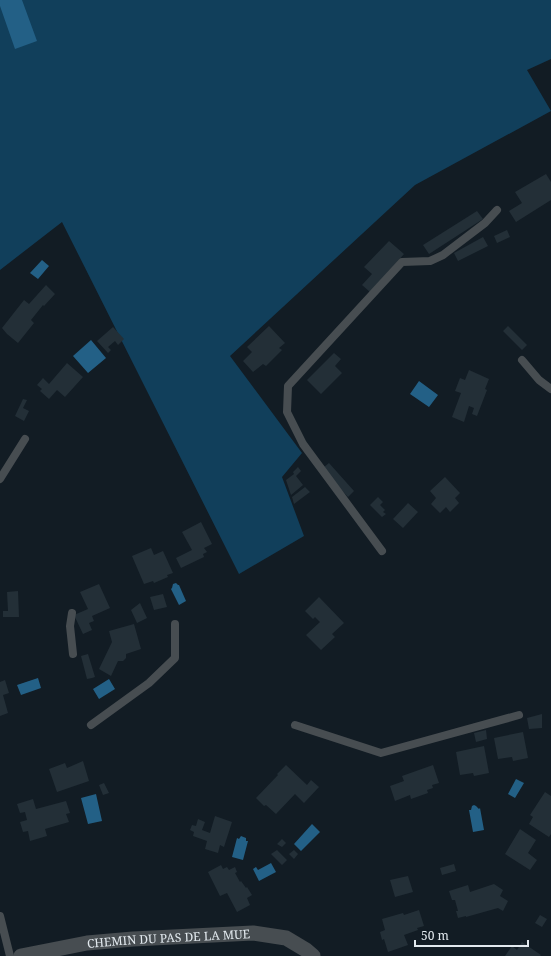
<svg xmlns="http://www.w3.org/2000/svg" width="551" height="956" viewBox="0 0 551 956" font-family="'Noto Serif',serif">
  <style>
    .green { fill: #113f5b }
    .water { fill: #236086 }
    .building { fill: #232f37 }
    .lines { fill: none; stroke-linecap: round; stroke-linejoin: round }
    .service { stroke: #474d51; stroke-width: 8 }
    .minor { stroke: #474d51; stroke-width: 15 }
    .labels { text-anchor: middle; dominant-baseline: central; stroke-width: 3.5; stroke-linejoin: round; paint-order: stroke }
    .street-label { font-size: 12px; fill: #e2e9ee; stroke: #121c24 }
  </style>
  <rect width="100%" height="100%" fill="#121c24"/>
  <path class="green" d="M 0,0 L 551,0 L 551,59 L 527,70 L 551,111 L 415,185 L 230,356 L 302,453 L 282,477 L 304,536 L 239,574 L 62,222 L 0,270 Z"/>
  <path class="water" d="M 0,0 L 22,0 L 37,41 L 15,49 L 0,6 Z
    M 42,260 L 49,266 L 38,279 L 30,273 Z
    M 91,340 L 106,358 L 88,373 L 73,356 Z
    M 419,381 L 438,395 L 429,407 L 410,394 Z
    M 176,583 L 178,585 L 179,585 L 186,601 L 179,605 L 171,589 L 172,588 L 173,584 Z
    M 38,678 L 41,688 L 21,695 L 17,685 Z
    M 109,679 L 115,689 L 99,699 L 93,689 Z
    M 516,779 L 524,783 L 515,798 L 508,794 Z
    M 96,794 L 102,821 L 88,824 L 81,798 Z
    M 474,805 L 476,806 L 479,809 L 480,808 L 484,830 L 473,832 L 469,810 L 471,810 L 472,806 Z
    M 312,824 L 320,832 L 301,851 L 294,844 Z
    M 241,836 L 246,838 L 246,841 L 248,841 L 243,860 L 232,857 L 237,838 L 239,839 Z
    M 271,863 L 276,872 L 259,881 L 253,869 L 256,867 L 258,870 Z"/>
  <path class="building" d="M 546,174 L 551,182 L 551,200 L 516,222 L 509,211 L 522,203 L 515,192 Z
    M 477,211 L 483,219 L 429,254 L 423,245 Z
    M 507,230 L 510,237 L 497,243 L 494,236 Z
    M 483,237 L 488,246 L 458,261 L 454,253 Z
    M 389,241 L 404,254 L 370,292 L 362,285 L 372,274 L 364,267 Z
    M 46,285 L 55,294 L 44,306 L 43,305 L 31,320 L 34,323 L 18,343 L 7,334 L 2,328 L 24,300 L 29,304 Z
    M 269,326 L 285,343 L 279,348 L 282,350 L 266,366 L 263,364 L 253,372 L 243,361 L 252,352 L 247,347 Z
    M 508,326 L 527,345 L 522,350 L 503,331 Z
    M 113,327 L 124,339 L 118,345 L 115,341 L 108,347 L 111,350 L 108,353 L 97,341 Z
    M 334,353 L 341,359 L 335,366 L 342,373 L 321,394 L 307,380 Z
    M 67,363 L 83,377 L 65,397 L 57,390 L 49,399 L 40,391 L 42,389 L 37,385 L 43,378 L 49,384 Z
    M 469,370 L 489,379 L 485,389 L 487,390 L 477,416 L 472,414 L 474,408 L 469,406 L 464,422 L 452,417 L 461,393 L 455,391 L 460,378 L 465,380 Z
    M 23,399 L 27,400 L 23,408 L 29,411 L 24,421 L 15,416 Z
    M 329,463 L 354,491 L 348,497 L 333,481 L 324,467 Z
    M 298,467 L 301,471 L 296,476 L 303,485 L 291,495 L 286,480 L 294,474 L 293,472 Z
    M 445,477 L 460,493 L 455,498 L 459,503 L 450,512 L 446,507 L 440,513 L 431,504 L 436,498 L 430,491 Z
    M 305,487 L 310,492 L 294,504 L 292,497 Z
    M 378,497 L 383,502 L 380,505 L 385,510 L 383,512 L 386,514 L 382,517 L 370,505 Z
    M 408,503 L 418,512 L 403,528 L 393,519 Z
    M 201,522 L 212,544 L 204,548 L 207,552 L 203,554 L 204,557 L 181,568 L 176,558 L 192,550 L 182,532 Z
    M 151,548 L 154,555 L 163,551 L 173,573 L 167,575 L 168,577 L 154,583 L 153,581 L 144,584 L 132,556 Z
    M 99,584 L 110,608 L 92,616 L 94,621 L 89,623 L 92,630 L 83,634 L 74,615 L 88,609 L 80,592 Z
    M 18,591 L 19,617 L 3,617 L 3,611 L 8,611 L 7,592 Z
    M 163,594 L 167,607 L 154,610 L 150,597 Z
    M 319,597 L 344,623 L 332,634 L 335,637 L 321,650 L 306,635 L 320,622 L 315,617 L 313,619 L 305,611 Z
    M 140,603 L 147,618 L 137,623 L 131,610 Z
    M 134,624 L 141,649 L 126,654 L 126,658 L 123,661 L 118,661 L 111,676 L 99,669 L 112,642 L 109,631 Z
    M 88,654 L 95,677 L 92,678 L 87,679 L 81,656 Z
    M 5,680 L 9,693 L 3,695 L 8,713 L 0,716 L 0,682 Z
    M 542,714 L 542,728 L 529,729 L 527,718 Z
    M 486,730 L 487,739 L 476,742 L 474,733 Z
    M 523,732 L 528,758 L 513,761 L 512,757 L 498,759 L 494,738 Z
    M 484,746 L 489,773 L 474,776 L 473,773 L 460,775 L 456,752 Z
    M 83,761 L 89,781 L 57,792 L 49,769 L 65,763 L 67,768 Z
    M 286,765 L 307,785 L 311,780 L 319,787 L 304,803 L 295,794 L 276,814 L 266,805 L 264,806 L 256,798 L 278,775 L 277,774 Z
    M 433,765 L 439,783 L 432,785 L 433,788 L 427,790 L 428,793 L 411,799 L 410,795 L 395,801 L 390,786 L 404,781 L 402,776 Z
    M 104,783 L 109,793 L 103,795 L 99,785 Z
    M 545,792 L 551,796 L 551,834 L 549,837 L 529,824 L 533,817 L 530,815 Z
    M 33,799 L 36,809 L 66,801 L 70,813 L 66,814 L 69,822 L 45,829 L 47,836 L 30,841 L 28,831 L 23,832 L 20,822 L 27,820 L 25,812 L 20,813 L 17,804 Z
    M 215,816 L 232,822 L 224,847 L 220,845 L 218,853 L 205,849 L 207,841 L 193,836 L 194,832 L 190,830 L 192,825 L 196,826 L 198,819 L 205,822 L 202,830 L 210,833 Z
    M 520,829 L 536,840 L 528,853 L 537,860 L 530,870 L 505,854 Z
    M 282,839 L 286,843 L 282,847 L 277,844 Z
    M 277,850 L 287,860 L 282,865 L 271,854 Z
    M 294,850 L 298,854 L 294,859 L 289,854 Z
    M 454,864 L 456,871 L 442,875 L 440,868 Z
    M 221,865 L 223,869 L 227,867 L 229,870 L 235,867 L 237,872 L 235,873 L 240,882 L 241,881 L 246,888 L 247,887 L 252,895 L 247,898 L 250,905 L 237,912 L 227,893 L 220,896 L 208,872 Z
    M 408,876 L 413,892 L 395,897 L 390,880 Z
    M 494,884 L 503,890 L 500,896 L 508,901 L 503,911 L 498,908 L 466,917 L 466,916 L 458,918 L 456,911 L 458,911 L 455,900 L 452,900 L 449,891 L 468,885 L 470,892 Z
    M 419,910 L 424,926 L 417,928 L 418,930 L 404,935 L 408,945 L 388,952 L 384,939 L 382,940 L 380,932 L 385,930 L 382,919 L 403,913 L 404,915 Z
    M 540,915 L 547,919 L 542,927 L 535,923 Z
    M 522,942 L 541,955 L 540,956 L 505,956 L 512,946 L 517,950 Z"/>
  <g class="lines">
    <path class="service" d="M 522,360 L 539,380 L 551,389
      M 0,479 L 25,439
      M 382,551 L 303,444 L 287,412 L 288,386 L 402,262 L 430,261 L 443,255 L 485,223 L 497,210
      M 72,613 L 70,626 L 73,654
      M 91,725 L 149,683 L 175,658 L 175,624
      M 295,725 L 381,753 L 519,715
      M 0,916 L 10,956"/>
    <path class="minor" id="s1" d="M 21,956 L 87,943 L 133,939 L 253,933 L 286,938 L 306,950 L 313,956"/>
  </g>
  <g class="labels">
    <g class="street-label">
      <text stroke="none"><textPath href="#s1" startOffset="149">CHEMIN DU PAS DE LA MUE</textPath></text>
    </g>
  </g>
  <path d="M415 940v6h113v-6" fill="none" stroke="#e2e9ee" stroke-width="2"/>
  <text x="421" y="940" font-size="12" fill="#e2e9ee" stroke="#121c24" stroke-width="3" paint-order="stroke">50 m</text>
</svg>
